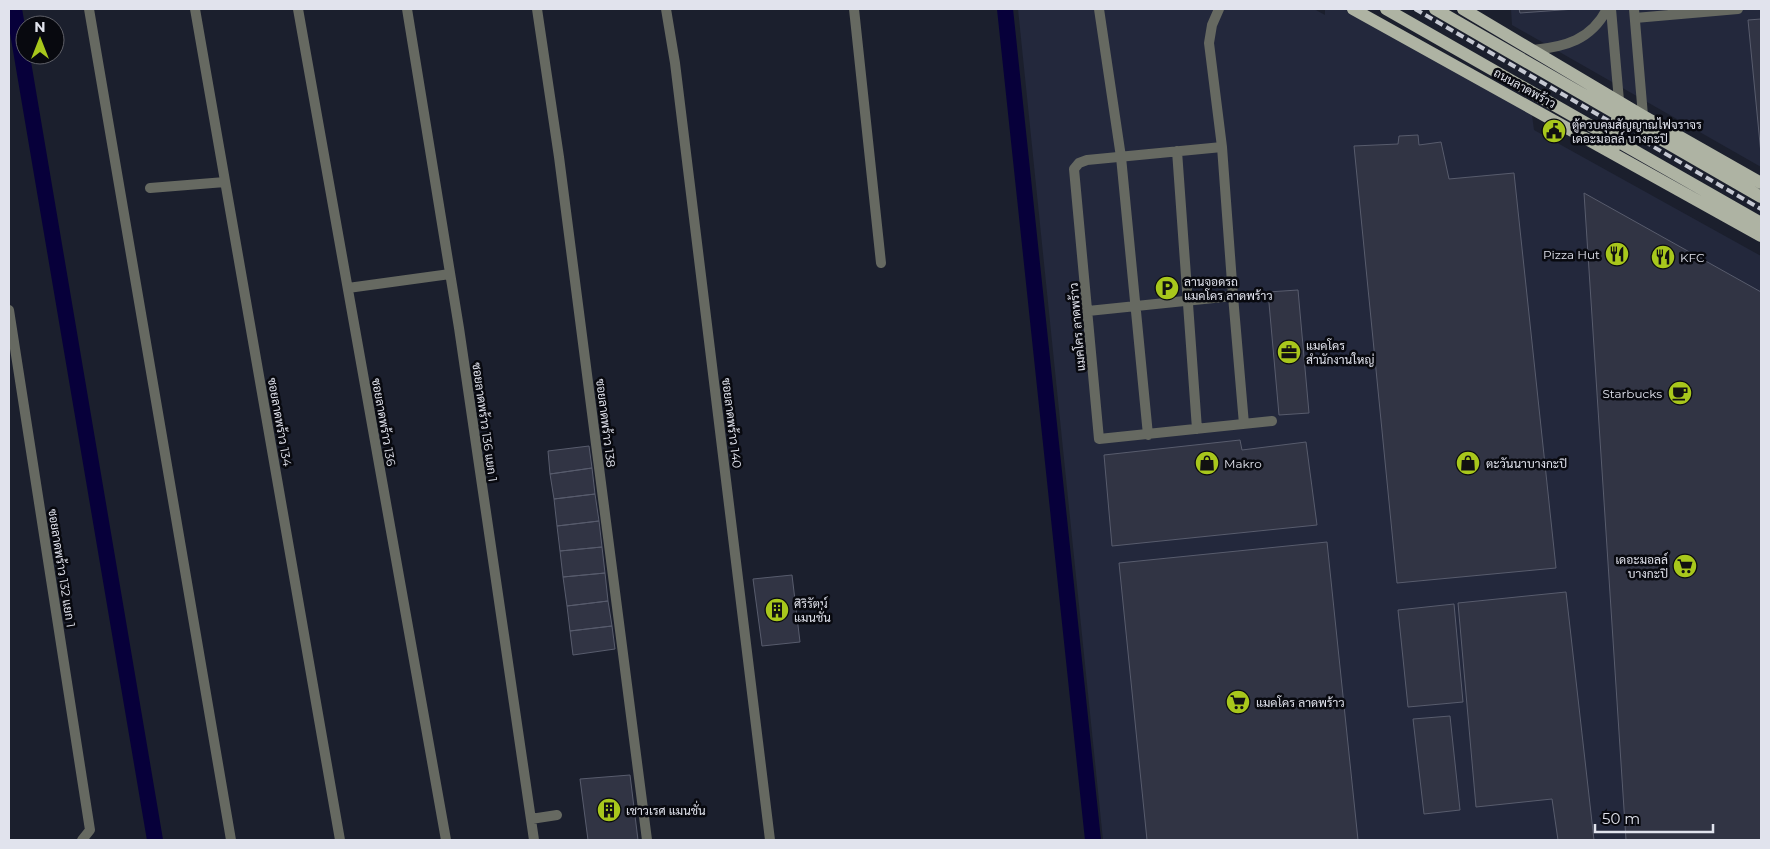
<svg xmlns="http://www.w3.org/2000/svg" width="1770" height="849" viewBox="0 0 1770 849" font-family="Montserrat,Sarabun,sans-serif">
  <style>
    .built { fill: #23283c }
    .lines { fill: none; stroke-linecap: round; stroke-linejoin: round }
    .canal { stroke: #07003a; stroke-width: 16 }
    .building { fill: #313444; stroke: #585c6d }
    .minor { stroke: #666961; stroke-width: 10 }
    .tertiary { stroke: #666961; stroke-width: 10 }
    .primary { stroke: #aeb3a3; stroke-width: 12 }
    .rail { stroke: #c5c8d2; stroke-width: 4; stroke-dasharray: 8 4; stroke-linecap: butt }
    .labels { text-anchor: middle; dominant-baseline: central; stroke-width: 5; stroke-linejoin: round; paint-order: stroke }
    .street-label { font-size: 12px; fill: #e1e3ed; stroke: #08090f }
    .poi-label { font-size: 12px; fill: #e1e3ed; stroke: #08090f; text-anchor: start }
  </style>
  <rect width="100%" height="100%" fill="#1b1f2d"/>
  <path class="built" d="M 1018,9 L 1314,9 L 1325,15 L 1325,9 L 1353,9 L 1531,108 L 1534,130 L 1761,256 L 1761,840 L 1103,840 Z
    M 1511,9 L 1761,9 L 1761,167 L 1512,25 Z"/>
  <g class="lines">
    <path class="canal" d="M 14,9 L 155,840
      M 1005,9 L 1093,840"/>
  </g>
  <path class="building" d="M 1519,9 L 1575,9 L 1520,13 Z
    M 1761,19 L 1761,154 L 1748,20 Z
    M 1418,135 L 1419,145 L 1441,142 L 1449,179 L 1514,173 L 1556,568 L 1397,583 L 1354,146 L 1398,144 L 1399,136 Z
    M 1584,193 L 1761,292 L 1761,840 L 1626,840 Z
    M 1298,290 L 1309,413 L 1279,415 L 1268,292 Z
    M 1240,440 L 1242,450 L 1306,442 L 1317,525 L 1112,546 L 1104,455 Z
    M 589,446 L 592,468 L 550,474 L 548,451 Z
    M 592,468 L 595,494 L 554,499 L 550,474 Z
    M 595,494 L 599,521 L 557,526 L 554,499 Z
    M 599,521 L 602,547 L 560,551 L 557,526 Z
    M 1327,542 L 1358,840 L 1147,840 L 1119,563 Z
    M 602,547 L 605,573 L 563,577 L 560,551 Z
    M 605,573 L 608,601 L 567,606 L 563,577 Z
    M 792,575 L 800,642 L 762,646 L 753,579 Z
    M 1566,592 L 1594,840 L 1558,840 L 1552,799 L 1476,807 L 1458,603 Z
    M 608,601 L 612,626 L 570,631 L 567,606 Z
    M 1454,604 L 1463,702 L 1408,707 L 1398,610 Z
    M 612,626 L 615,649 L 573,655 L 570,631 Z
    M 1450,716 L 1460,810 L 1424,814 L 1413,719 Z
    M 630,775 L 638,840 L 588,840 L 580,779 Z"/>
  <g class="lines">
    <path class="minor" d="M 89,9 L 231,840
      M 195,9 L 340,840
      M 298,9 L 446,840
      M 407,9 L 459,328 L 534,840
      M 537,9 L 559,157 L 647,840
      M 666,9 L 675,63 L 770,840
      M 854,9 L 881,263
      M 1099,9 L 1121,157 L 1148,435
      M 1219,9 L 1212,25 L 1209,43 L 1222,147 L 1233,296 L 1244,424
      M 1635,18 L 1738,9
      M 1222,147 L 1087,160 L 1079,163 L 1074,169 L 1099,439 L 1272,421
      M 1177,151 L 1197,429
      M 150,188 L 225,182
      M 348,288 L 450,274
      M 9,310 L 90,830 L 82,840
      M 1088,311 L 1233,296
      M 531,819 L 557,815"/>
    <path class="tertiary" d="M 1611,9 L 1619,101
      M 1634,9 L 1643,116
      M 1533,50 C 1565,47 1591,40 1607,9"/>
    <path class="primary" d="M 1353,9 L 1761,236
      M 1386,9 L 1761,223
      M 1435,9 L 1761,197
      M 1463,9 L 1643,116 L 1761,183
      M 1615,146 L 1618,107"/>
    <path class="rail" d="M 1415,9 L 1761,209"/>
  </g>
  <defs>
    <g id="civic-disc" transform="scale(1.25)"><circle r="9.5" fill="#a8c71c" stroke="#08090f"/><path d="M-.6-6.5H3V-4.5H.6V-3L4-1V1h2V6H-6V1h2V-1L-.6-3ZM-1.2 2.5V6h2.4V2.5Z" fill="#111"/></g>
    <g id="restaurant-disc" transform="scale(1.25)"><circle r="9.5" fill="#a8c71c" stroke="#08090f"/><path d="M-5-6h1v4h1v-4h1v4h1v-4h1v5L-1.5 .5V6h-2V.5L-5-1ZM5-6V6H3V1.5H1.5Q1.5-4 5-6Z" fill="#111"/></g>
    <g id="parking-disc" transform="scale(1.25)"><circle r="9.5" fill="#a8c71c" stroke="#08090f"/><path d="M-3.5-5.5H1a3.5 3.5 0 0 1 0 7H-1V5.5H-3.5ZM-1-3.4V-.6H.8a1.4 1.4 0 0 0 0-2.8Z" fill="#111"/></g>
    <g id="office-disc" transform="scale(1.25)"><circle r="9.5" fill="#a8c71c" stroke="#08090f"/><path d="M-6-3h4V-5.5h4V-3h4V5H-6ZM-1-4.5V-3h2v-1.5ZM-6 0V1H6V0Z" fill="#111"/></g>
    <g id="cafe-disc" transform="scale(1.25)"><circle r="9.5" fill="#a8c71c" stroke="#08090f"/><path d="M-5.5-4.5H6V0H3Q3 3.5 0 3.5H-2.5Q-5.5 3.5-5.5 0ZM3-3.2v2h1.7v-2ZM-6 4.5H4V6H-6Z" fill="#111"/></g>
    <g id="shop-disc" transform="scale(1.25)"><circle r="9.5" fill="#a8c71c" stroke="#08090f"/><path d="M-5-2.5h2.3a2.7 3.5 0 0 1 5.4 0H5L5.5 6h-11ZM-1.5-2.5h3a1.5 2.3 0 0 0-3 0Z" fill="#111"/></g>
    <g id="supermarket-disc" transform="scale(1.25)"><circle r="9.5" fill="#a8c71c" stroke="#08090f"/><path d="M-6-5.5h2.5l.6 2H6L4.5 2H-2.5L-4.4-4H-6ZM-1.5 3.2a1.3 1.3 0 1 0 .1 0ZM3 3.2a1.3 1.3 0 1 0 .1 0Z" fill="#111"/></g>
    <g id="building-disc" transform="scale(1.25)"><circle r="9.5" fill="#a8c71c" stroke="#08090f"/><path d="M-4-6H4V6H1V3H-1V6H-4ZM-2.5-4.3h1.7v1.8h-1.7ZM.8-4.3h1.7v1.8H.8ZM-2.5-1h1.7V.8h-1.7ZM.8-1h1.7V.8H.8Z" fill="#111"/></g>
  </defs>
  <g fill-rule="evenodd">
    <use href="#civic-disc" x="1554" y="131"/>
    <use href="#restaurant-disc" x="1617" y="254"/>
    <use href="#restaurant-disc" x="1663" y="257"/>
    <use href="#parking-disc" x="1167" y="288"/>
    <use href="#office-disc" x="1289" y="352"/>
    <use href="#cafe-disc" x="1680" y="393"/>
    <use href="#shop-disc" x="1207" y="463"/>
    <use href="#shop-disc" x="1468" y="463"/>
    <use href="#supermarket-disc" x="1685" y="566"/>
    <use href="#building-disc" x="777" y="610"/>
    <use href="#supermarket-disc" x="1238" y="702"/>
    <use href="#building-disc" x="609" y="810"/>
  </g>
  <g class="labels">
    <g class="street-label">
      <text transform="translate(1525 88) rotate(29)">ถนนลาดพร้าว</text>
      <text transform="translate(1077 327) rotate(-95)">แมคโคร ลาดพร้าว</text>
      <text transform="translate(280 422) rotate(80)">ซอยลาดพร้าว 134</text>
      <text transform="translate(384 422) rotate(80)">ซอยลาดพร้าว 136</text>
      <text transform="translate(485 422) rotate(82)">ซอยลาดพร้าว 136 แยก 1</text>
      <text transform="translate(606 423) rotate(83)">ซอยลาดพร้าว 138</text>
      <text transform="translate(732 423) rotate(83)">ซอยลาดพร้าว 140</text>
      <text transform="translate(62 568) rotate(81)">ซอยลาดพร้าว 132 แยก 1</text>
    </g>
    <g class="poi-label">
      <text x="1572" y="124">ตู้ควบคุมสัญญาณไฟจราจร<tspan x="1572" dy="14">เดอะมอลล์ บางกะปิ</tspan></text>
      <text x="1600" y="254" text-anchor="end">Pizza Hut</text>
      <text x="1680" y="257">KFC</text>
      <text x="1184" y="281">ลานจอดรถ<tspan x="1184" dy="14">แมคโคร ลาดพร้าว</tspan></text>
      <text x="1306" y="345">แมคโคร<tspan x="1306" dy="14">สำนักงานใหญ่</tspan></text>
      <text x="1662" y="393" text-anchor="end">Starbucks</text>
      <text x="1224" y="463">Makro</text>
      <text x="1486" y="463">ตะวันนาบางกะปิ</text>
      <text x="1668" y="559" text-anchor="end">เดอะมอลล์<tspan x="1668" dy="14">บางกะปิ</tspan></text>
      <text x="794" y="603">ศิริรัตน์<tspan x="794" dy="14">แมนชั่น</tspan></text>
      <text x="1256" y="702">แมคโคร ลาดพร้าว</text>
      <text x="626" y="810">เชาวเรศ แมนชั่น</text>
    </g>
  </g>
  <rect width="1770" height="849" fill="none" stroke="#e1e3ed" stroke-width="20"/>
  <g transform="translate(40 40)"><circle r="24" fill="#08090f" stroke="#5f6068"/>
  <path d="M0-4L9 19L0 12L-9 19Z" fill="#a8c71c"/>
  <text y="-8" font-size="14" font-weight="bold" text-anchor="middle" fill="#e1e3ed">N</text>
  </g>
  <path d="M1595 824v8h118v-8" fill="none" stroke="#e1e3ed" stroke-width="2.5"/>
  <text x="1602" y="824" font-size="15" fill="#e1e3ed" stroke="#08090f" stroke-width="4" paint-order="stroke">50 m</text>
</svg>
